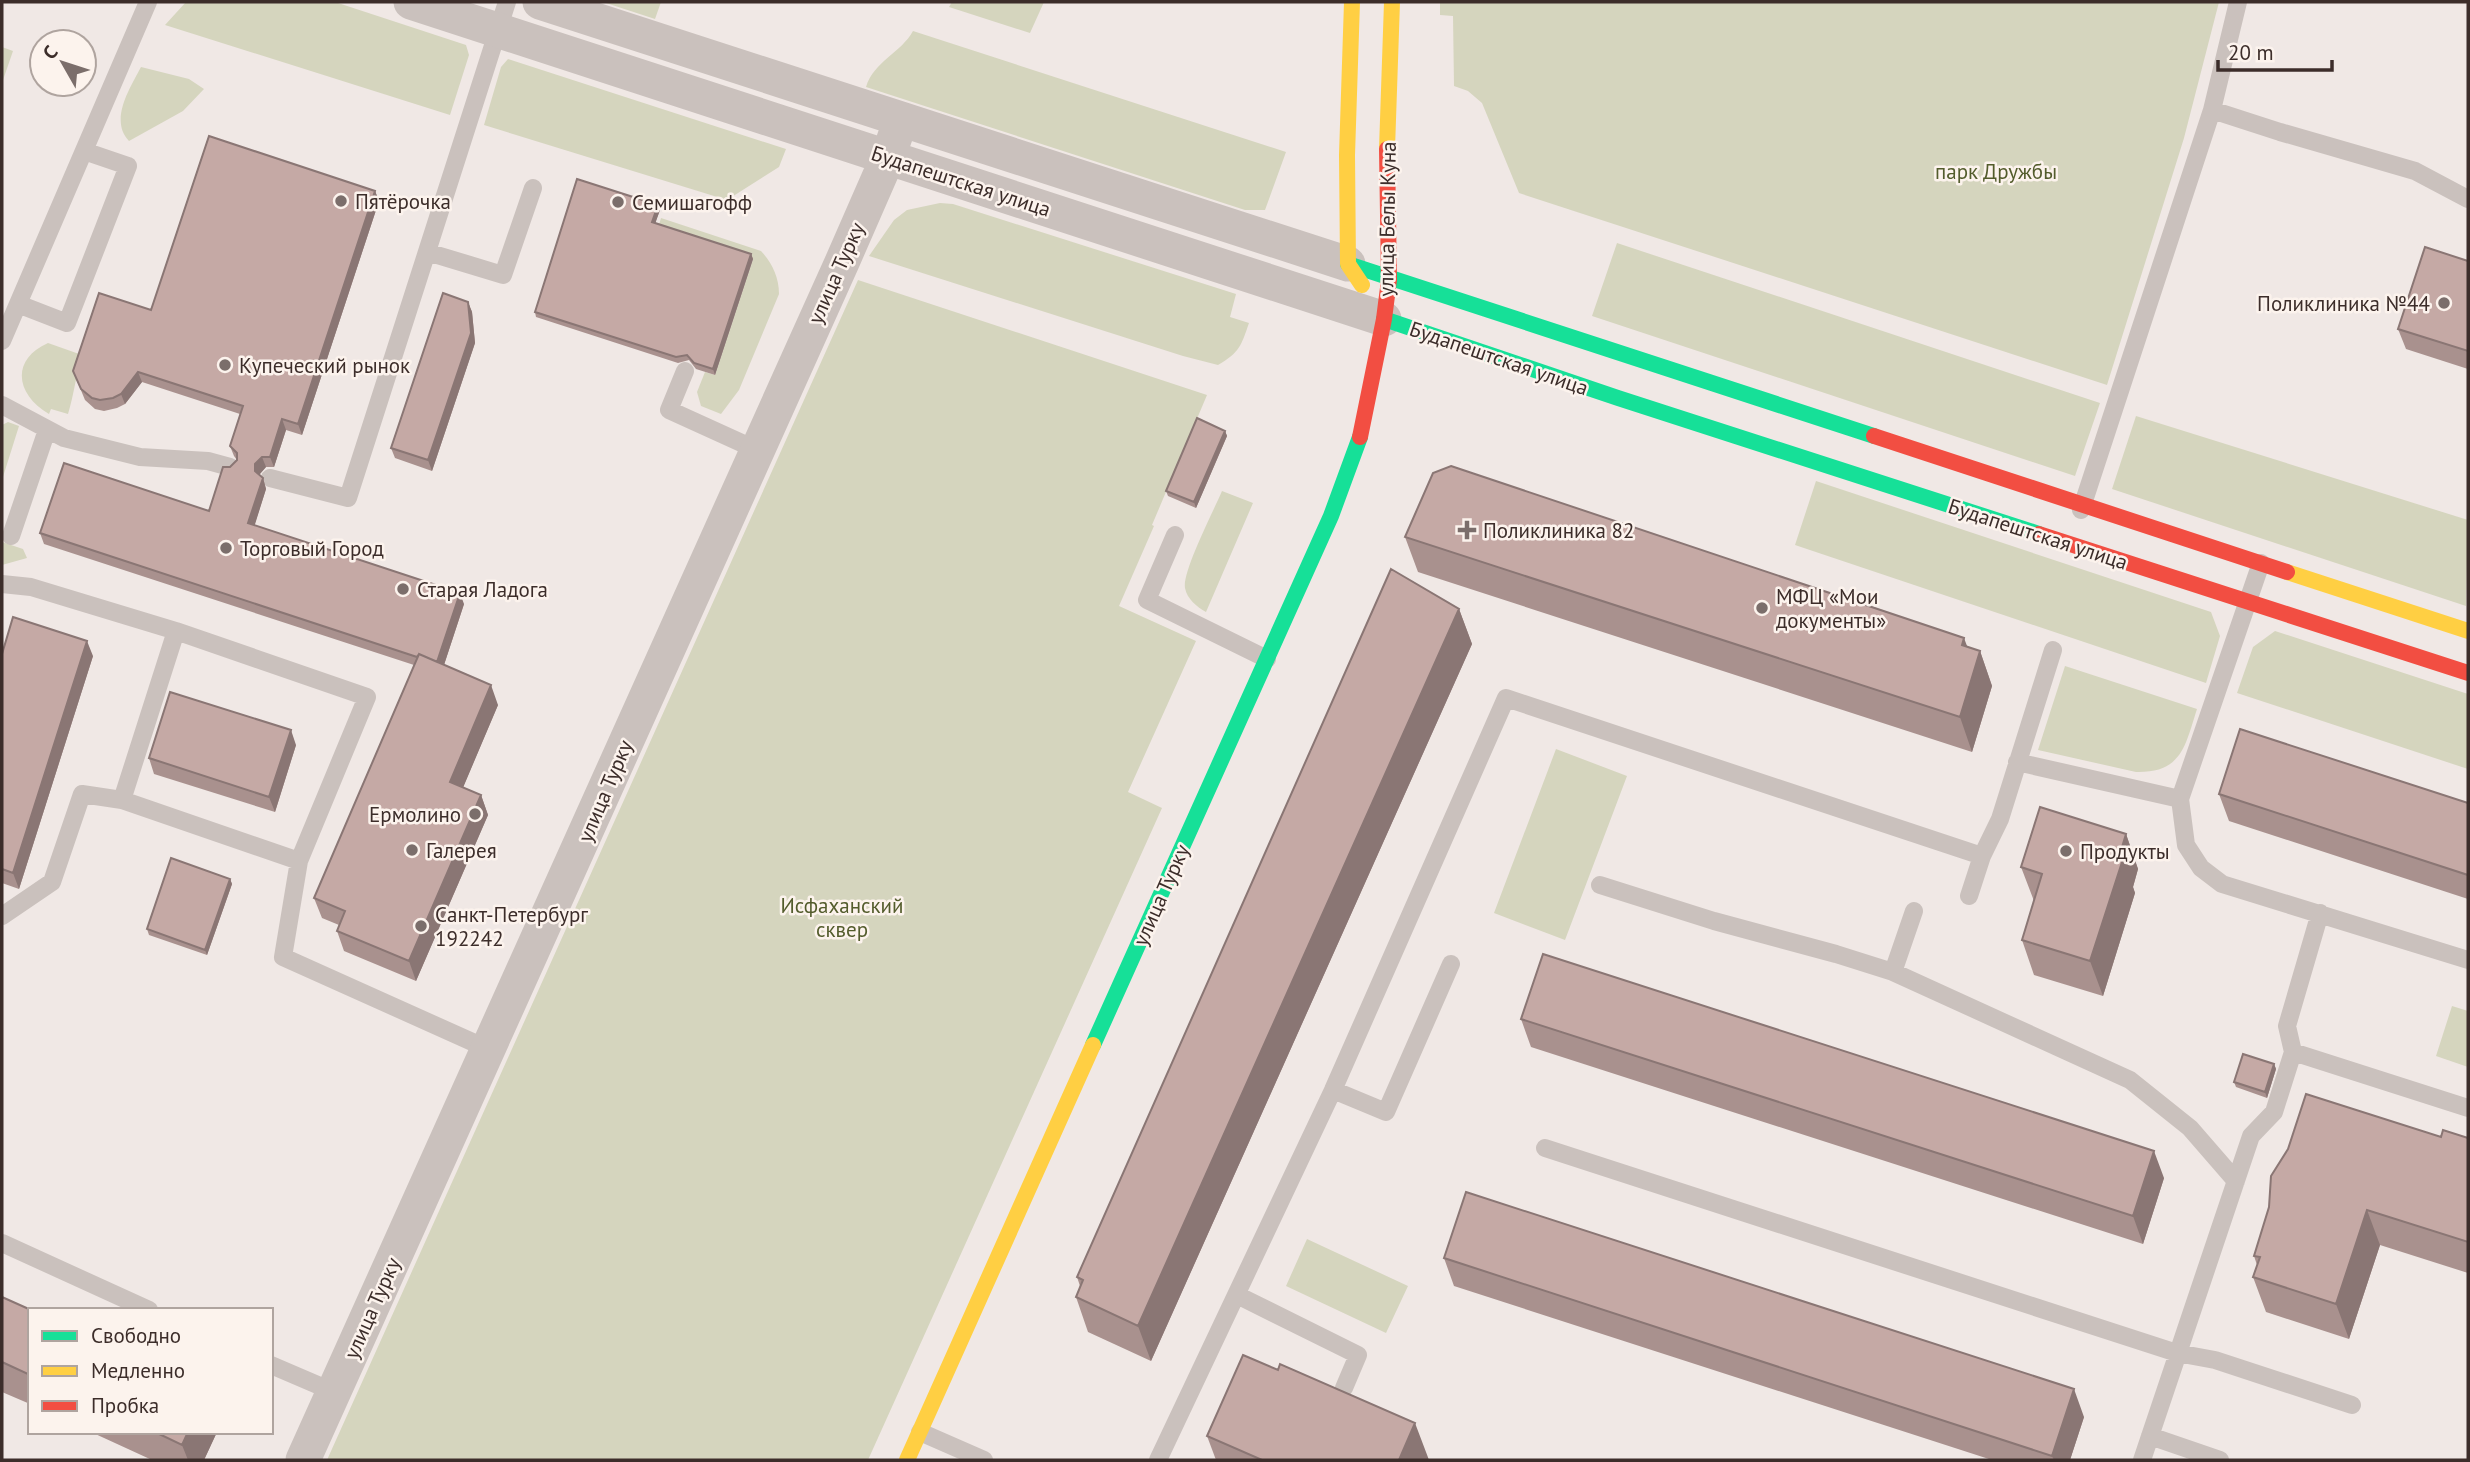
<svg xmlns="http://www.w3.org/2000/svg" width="2470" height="1462" viewBox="0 0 2470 1462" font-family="'PT Sans',sans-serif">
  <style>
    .green { fill: #d5d5be }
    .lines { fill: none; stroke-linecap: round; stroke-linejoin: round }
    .lane { stroke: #cac1bd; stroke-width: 18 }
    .street { stroke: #cac1bd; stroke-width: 35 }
    .fast { stroke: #16e098; stroke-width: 16 }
    .slow { stroke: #ffcf43; stroke-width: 16 }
    .jam { stroke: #f24e42; stroke-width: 16 }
    .wall { fill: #a9918e }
    .shaded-wall { fill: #8a7674 }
    .building { fill: #c5a9a5; stroke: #8a7674; stroke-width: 2 }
    .poi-dot { fill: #7b6e6b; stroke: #fcf3ed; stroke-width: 2.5 }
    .labels { text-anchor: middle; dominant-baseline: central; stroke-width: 5; stroke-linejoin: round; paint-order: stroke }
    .park-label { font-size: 21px; fill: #535c2c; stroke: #fcf3ed }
    .street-label { font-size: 21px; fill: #3c2d2a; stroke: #fcf3ed }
    .poi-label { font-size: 21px; fill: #3c2d2a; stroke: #fcf3ed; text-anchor: start }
  </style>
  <rect width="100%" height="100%" fill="#f0e8e5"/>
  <path class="green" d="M 186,2 L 335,2 L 466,45 L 469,55 L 450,115 L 165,25 Z
    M 603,2 L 661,2 L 655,19 Z
    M 952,2 L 1044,2 L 1030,33 L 949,7 Z
    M 1440,2 L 2219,2 L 2184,138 L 2107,385 L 1519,193 L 1482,103 L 1468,91 L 1454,86 L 1453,16 L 1440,15 Z
    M 913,31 L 1286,152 L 1265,210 L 1245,210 L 866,87 C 874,61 901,53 913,31 Z
    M 2,47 L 13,51 L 2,83 Z
    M 508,59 L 786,149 L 779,167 L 727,200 L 484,125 L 501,67 Z
    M 141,67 L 189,79 L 204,89 L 183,111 L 129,141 C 109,120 130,88 141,67 Z
    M 940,203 L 953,204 L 1236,294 L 1230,317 L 1249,323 C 1241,346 1240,352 1218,365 L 1183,356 L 869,256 L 894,220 L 907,210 Z
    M 661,218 L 761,251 C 772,263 779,277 779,294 L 739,390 L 721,414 L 701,406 L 697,392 L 705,372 L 715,375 L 753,259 L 658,228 Z
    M 1617,243 L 2100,403 L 2075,476 L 1592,316 Z
    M 858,280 L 1207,395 L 1152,525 L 1154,526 L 1119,606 L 1196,641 L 1128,792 L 1162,808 L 868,1460 L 327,1460 Z
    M 48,343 L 82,355 C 76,375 74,394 68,414 L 51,409 L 49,414 C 16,395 10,360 48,343 Z
    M 2136,416 L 2468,520 L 2466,606 L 2112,489 Z
    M 8,422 L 19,426 L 2,480 L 2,425 Z
    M 1816,481 L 2211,612 L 2220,636 L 2206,683 L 1795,545 Z
    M 1222,491 L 1253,503 L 1206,612 C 1197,607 1187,599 1185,588 C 1182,572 1214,510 1222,491 Z
    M 2,542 L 23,549 L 27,558 L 2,565 Z
    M 2275,631 L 2468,694 L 2468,769 L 2237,693 L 2253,647 Z
    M 2065,666 L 2197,709 C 2185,746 2182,773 2136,772 L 2038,750 Z
    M 1556,749 L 1627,776 L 1565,940 L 1494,913 Z
    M 2452,1006 L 2468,1011 L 2468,1067 L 2436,1056 Z
    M 1307,1239 L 1408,1286 L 1386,1333 L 1286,1286 Z"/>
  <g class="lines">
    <path class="lane" d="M 2212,110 L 2280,132 L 2415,171 L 2468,199
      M 427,252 L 503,275 L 533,188
      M 18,304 L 67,323 L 128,166 L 84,151
      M 2,341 L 148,2
      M 685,371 L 669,410 L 757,450
      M 2,405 L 64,438 L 140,457 L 208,461 L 230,467
      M 270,478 L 348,498 L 507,2
      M 2081,510 L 2212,110 L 2238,2
      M 1175,535 L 1147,600 L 1267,659
      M 11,536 L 47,430
      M 2261,563 L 2180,799 L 2186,845 L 2201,868 L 2222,884 L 2468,960
      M 2,584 L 31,587 L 176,631 L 367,697 L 299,861 L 122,800 L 176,631
      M 2017,762 L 2180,799
      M 299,861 L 283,957 L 488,1049
      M 1600,885 L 1714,921 L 1836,954 L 1893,972 L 2130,1080 L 2190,1128 L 2236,1181
      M 1969,896 L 1982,856 L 2000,819 L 2053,650
      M 2,916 L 52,882 L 82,794 L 122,800
      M 1893,972 L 1914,911
      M 2293,1052 L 2468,1108
      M 1333,1090 L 1386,1112 L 1451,964
      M 1545,1148 L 2177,1353 L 2215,1360 L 2352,1405
      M 2,1243 L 149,1310
      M 1237,1295 L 1358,1355 L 1344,1388
      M 271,1365 L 334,1392
      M 920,1432 L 984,1460
      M 2150,1436 L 2220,1460
      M 1158,1460 L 1333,1090 L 1506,698 L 1982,856
      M 2142,1460 L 2251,1136 L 2274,1112 L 2293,1052 L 2287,1026 L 2320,913"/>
    <path class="street" d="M 411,2 L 1384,319
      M 540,2 L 1348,264
      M 303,1460 L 843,260 L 888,157 L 901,119"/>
    <path class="fast" d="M 1348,264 L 1874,436
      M 1384,319 L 1618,398 L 2039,534
      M 1093,1045 L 1331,516 L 1360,437"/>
    <path class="slow" d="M 1352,2 L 1347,155 L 1348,264 L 1362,285
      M 1387,149 L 1392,2
      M 2287,572 L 2468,631
      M 907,1460 L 1093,1045"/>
    <path class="jam" d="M 1874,436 L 2287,572
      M 1360,437 L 1384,319 L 1389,280 L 1387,149
      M 2039,534 L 2468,673"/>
  </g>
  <path class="wall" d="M 375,191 L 379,201 L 302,435 L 286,430 L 274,467 L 266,467 L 259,475 L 263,478 L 266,489 L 254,526 L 464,604 L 444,665 L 498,705 L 463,787 L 481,795 L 488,815 L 416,981 L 344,951 L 337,931 L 339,925 L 322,918 L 314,898 L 414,665 L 44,544 L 40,533 L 209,511 L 230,467 L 237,460 L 234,456 L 230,446 L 240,414 L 142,382 L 125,404 L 117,408 L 104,411 L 95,409 L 85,400 L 73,371 L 151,310 Z
    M 660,210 L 655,223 L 751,254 L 753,259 L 715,375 L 696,369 L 689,360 L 678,363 L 536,317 L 535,312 Z
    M 2468,261 L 2468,369 L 2406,349 L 2398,329 Z
    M 468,302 L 472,312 L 475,343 L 432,471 L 395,458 L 391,448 Z
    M 1225,431 L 1227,436 L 1196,508 L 1168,496 L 1166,491 Z
    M 1405,537 L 1967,647 L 1980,651 L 1992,686 L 1972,752 L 1418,572 Z
    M 1459,609 L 1472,644 L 1151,1361 L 1088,1332 L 1076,1297 L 1080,1286 L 1077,1277 Z
    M 2,654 L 93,656 L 19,889 L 2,883 Z
    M 296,745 L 275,812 L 154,774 L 149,758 Z
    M 2219,794 L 2468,803 L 2468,899 L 2229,821 Z
    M 2126,834 L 2138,869 L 2133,887 L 2135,893 L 2103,996 L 2034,975 L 2022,940 L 2034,901 L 2021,867 Z
    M 230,879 L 232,884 L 207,955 L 149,935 L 147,929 Z
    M 1521,1019 L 2164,1178 L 2143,1244 L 1531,1047 Z
    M 2274,1064 L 2276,1069 L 2267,1098 L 2236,1087 L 2234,1082 Z
    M 2441,1137 L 2468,1138 L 2468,1273 L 2380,1245 L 2349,1339 L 2266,1312 L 2253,1277 L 2257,1265 L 2254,1256 L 2288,1149 Z
    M 1444,1258 L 2084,1417 L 2070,1460 L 1992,1460 L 1454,1286 Z
    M 2,1297 L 30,1310 L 30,1404 L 2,1392 Z
    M 91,1432 L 217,1432 L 204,1460 L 152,1460 Z
    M 1207,1436 L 1429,1460 L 1216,1460 Z"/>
  <path class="shaded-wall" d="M 375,191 L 379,201 L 302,435 L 298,424 Z
    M 658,205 L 660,210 L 654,227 L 652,222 Z
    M 751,254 L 753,259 L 715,375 L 713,369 Z
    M 468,302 L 472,312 L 475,343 L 432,471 L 428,460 Z
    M 138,372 L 142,382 L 125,404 L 121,394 Z
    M 282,419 L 286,430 L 274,467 L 270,457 Z
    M 1225,431 L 1227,436 L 1196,508 L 1194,502 Z
    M 262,457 L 266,467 L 259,475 L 255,471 L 255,464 Z
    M 263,478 L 266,489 L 252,534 L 248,523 Z
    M 460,593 L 464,604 L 441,674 L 437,664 Z
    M 1459,609 L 1472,644 L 1151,1361 L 1138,1326 Z
    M 1964,638 L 1975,667 L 1980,651 L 1992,686 L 1972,752 L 1960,717 L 1962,645 Z
    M 87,641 L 93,656 L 19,889 L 13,873 Z
    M 491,685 L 498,705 L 457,802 L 450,782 Z
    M 291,730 L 296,745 L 275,812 L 269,797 Z
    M 481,795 L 488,815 L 416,981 L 409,961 Z
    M 2126,834 L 2138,869 L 2133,887 L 2135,893 L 2103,996 L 2090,961 Z
    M 230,879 L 232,884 L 207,955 L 205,950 Z
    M 2274,1064 L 2276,1069 L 2267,1098 L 2265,1092 Z
    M 2154,1151 L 2164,1178 L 2143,1244 L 2133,1216 Z
    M 2367,1210 L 2380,1245 L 2349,1339 L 2336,1304 Z
    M 2074,1389 L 2084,1417 L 2070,1460 L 2054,1460 L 2052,1456 Z
    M 1415,1423 L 1429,1460 L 1399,1460 Z
    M 188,1432 L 217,1432 L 204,1460 L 188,1460 L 182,1445 Z"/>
  <path class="building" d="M 209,136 L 375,191 L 298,424 L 282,419 L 270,457 L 262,457 L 255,464 L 255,471 L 263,478 L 248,523 L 460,593 L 437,662 L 419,654 L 417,657 L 40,533 L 64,463 L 209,511 L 223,467 L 230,467 L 237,460 L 237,453 L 230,446 L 243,406 L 138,372 L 121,394 L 113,398 L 100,400 L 92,398 L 81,389 L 73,371 L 99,293 L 151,310 Z
    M 577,179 L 658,205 L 652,222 L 751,254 L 713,369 L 694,363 L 687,355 L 676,357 L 535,312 Z
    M 2425,247 L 2468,261 L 2468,351 L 2398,329 Z
    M 443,293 L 468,302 L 471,333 L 428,460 L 391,448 Z
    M 1197,418 L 1225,431 L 1194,502 L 1166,491 Z
    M 1451,466 L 1964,638 L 1962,645 L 1980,651 L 1960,717 L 1405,537 L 1433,473 Z
    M 1391,569 L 1459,609 L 1138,1326 L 1076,1297 L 1083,1280 L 1077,1277 Z
    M 13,617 L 87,641 L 13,873 L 2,869 L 2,654 Z
    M 419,654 L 491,685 L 450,782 L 481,795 L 409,961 L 337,931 L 345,911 L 314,898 Z
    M 170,692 L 291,730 L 269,797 L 149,758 Z
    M 2240,729 L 2468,803 L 2468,875 L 2219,794 Z
    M 2040,807 L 2126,834 L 2119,857 L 2123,859 L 2090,961 L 2022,940 L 2042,874 L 2021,867 Z
    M 171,858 L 230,879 L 205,950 L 147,929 Z
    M 1543,954 L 2154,1151 L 2133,1216 L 1521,1019 Z
    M 2243,1054 L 2274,1064 L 2265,1092 L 2234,1082 Z
    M 2306,1094 L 2441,1137 L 2443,1130 L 2468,1138 L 2468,1242 L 2367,1210 L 2336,1304 L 2253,1277 L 2260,1257 L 2254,1256 L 2269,1207 L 2271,1176 L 2288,1149 Z
    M 1466,1192 L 2074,1389 L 2052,1456 L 1444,1258 Z
    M 2,1297 L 31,1310 L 30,1375 L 2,1362 Z
    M 1243,1355 L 1278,1370 L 1280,1364 L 1415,1423 L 1399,1460 L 1262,1460 L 1207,1436 Z
    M 155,1432 L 188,1432 L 182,1445 Z"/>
  <g class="poi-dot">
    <circle cx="341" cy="201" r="7"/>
    <circle cx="618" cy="202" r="7"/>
    <circle cx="2444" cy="303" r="7"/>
    <circle cx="225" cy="365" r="7"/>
    <path d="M1463.5 519.5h7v7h7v7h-7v7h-7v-7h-7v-7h7z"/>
    <circle cx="226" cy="548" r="7"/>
    <circle cx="403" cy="589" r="7"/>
    <circle cx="1762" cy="608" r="7"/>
    <circle cx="475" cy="814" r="7"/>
    <circle cx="412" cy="850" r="7"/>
    <circle cx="2066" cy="851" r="7"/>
    <circle cx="421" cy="926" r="7"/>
  </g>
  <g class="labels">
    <g class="park-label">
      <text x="1996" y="171">парк Дружбы</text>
      <text x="842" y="905">Исфаханский<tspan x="842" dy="24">сквер</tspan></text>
    </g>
    <g class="street-label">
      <text transform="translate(961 181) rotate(18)">Будапештская улица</text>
      <text transform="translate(1387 219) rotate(-89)">улица Белы Куна</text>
      <text transform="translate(836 273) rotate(-66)">улица Турку</text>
      <text transform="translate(1499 358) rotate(19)">Будапештская улица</text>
      <text transform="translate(2038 534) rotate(18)">Будапештская улица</text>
      <text transform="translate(605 791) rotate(-67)">улица Турку</text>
      <text transform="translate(1161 895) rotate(-66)">улица Турку</text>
      <text transform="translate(372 1308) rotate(-66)">улица Турку</text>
    </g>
    <g class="poi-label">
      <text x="355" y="201">Пятёрочка</text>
      <text x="632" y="202">Семишагофф</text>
      <text x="2430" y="303" text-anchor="end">Поликлиника №44</text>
      <text x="239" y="365">Купеческий рынок</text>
      <text x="1483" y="530">Поликлиника 82</text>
      <text x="240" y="548">Торговый Город</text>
      <text x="417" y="589">Старая Ладога</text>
      <text x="1776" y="596">МФЦ «Мои<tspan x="1776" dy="24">документы»</tspan></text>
      <text x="461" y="814" text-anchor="end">Ермолино</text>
      <text x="426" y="850">Галерея</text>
      <text x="2080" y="851">Продукты</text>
      <text x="435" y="914">Санкт-Петербург<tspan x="435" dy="24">192242</tspan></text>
    </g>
  </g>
  <rect width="2470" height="1462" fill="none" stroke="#3c2d2a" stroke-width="7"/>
  <rect x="28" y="1308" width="245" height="126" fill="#fcf3ed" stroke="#afa49f" stroke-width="2"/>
  <rect x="42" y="1331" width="35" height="10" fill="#16e098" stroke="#afa49f" stroke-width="2"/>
  <text x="91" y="1343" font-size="21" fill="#3c2d2a">Свободно</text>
  <rect x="42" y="1366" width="35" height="10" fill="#ffcf43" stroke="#afa49f" stroke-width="2"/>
  <text x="91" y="1378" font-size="21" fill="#3c2d2a">Медленно</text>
  <rect x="42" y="1401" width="35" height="10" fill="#f24e42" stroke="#afa49f" stroke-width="2"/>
  <text x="91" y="1413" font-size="21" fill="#3c2d2a">Пробка</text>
  <g transform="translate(63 63) rotate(309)"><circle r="33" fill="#fcf3ed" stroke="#afa49f" stroke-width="2"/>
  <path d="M0-5L12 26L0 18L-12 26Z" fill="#7b6e6b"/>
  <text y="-10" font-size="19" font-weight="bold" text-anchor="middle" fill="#3c2d2a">С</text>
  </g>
  <path d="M2218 60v10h114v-10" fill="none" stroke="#3c2d2a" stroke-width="3.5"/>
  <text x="2228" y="60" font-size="21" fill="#3c2d2a" stroke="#fcf3ed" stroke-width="5" paint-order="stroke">20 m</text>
</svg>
